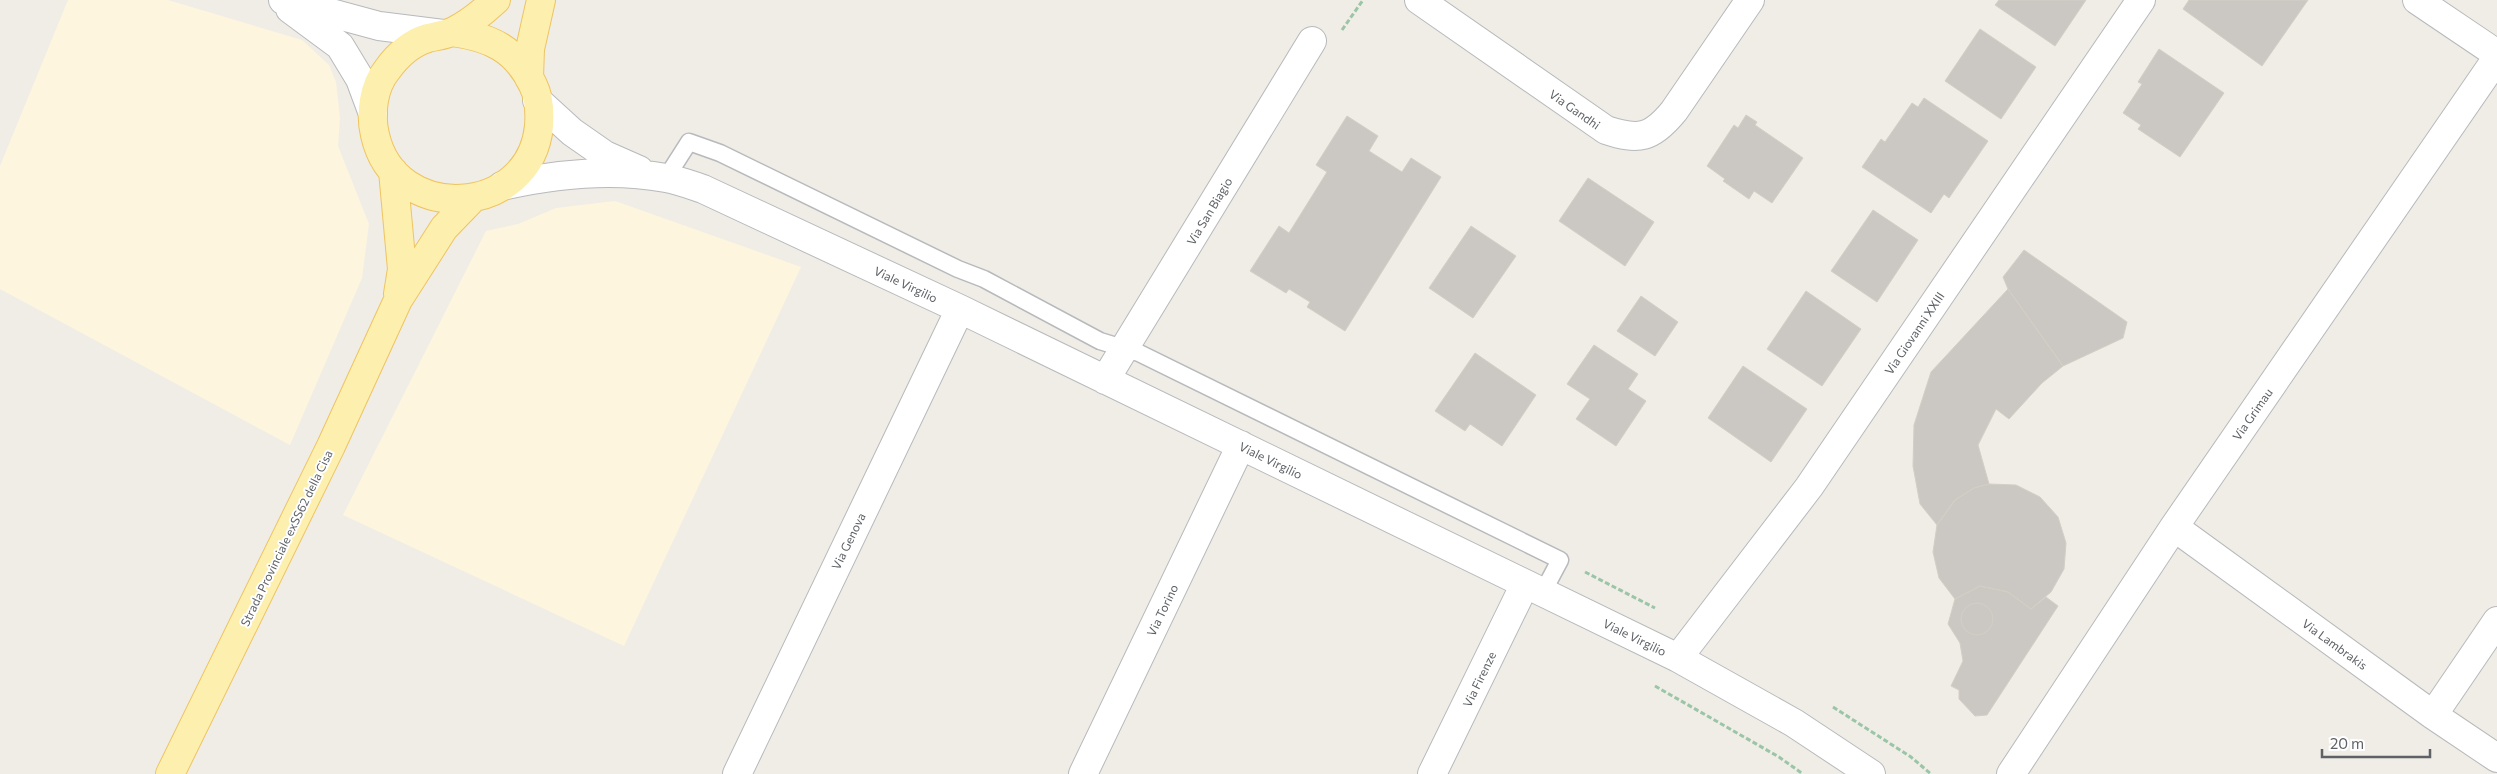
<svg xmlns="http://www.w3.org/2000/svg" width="2497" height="774" viewBox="0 0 2497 774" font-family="Commissioner,sans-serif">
<rect width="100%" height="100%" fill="#f0ede6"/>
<path fill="#fdf5de" d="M68,0H168L302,40L329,65L336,82L340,118L338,146L369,224L362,278L290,445L0,289V166Z
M615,201L801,267L624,646L343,515L486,231L518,224L556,208Z"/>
<path fill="#cbc8c4" stroke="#d4cfc5" d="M1999,0H2086L2055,46L1995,5Z
M2189,0H2308L2262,66L2183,9Z
M1980,29L2036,67L2001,119L1945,81Z
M2159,49L2224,93L2180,157L2138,129L2141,125L2123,113L2142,84L2138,82Z
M1924,98L1988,141L1949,198L1944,194L1931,213L1862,167L1881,139L1885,142L1912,103L1918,107Z
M1746,115L1757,122L1755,125L1803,158L1772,203L1754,191L1749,199L1723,181L1725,179L1707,166L1734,125L1738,128Z
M1347,116L1378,136L1369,151L1402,172L1411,158L1441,177L1345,331L1307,307L1310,302L1289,289L1286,293L1250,271L1279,226L1289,233L1327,172L1316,165Z
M1588,178L1654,222L1625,266L1559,221Z
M1873,210L1918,240L1877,302L1831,271Z
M1471,226L1516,256L1473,318L1429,288Z
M2024,250L2127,322L2123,338L2063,366L2008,289L2003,277Z
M2008,289L2063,366L2042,383L2009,419L1996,409L1978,445L1989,484L1974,488L1955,500L1937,525L1920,504L1913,466L1914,425L1931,372Z
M1806,291L1861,329L1822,386L1767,349Z
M1641,296L1678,322L1655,356L1617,331Z
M1594,345L1638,374L1628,389L1646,401L1616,446L1576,419L1590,399L1567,384Z
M1475,353L1536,395L1502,446L1470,424L1465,431L1435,411Z
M1743,366L1807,409L1771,462L1708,418Z
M1989,484L2016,485L2040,497L2058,517L2066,543L2064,569L2051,592L2031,609L2008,592L1980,586L1955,599L1939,578L1933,552L1937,525L1955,500L1974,488Z
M1980,586L2008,592L2031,609L2046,597L2058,606L1987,715L1975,716L1959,699V690L1951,686L1963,661L1960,643L1948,624L1955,599Z
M1961 619a16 16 0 1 1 32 0a16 16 0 1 1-32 0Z"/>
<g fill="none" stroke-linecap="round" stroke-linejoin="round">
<defs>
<path id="service" d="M666,178L689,142L720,153L958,269L984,279L1100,341L1139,353L1560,560L1543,592"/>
<path id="minor" d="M283,0L379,26L443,34
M1419,0L1606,130C1639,141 1652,138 1674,111L1750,0
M2417,0L2497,54
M290,9L340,46L360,79L373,114
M537,100L572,132L605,155L639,170
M502,186C555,174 612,168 666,178C678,180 691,185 703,189L960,309L1678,658L1794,723L1871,774
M1105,380L1312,41
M2174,527L2433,715L2497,758
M1678,658L1809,487L2141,0
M2433,715L2497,621
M737,774L960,309
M1083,774L1241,445
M1432,774L1525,584
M2011,774L2174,527L2497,58"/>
<path id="primary" d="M452,32C490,37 516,49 533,85C539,97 540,113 539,126C530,218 395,225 375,135C370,114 373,87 387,70C397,56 411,43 428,38C436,36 446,35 454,31C470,23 483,12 496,0
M529,78L530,49L541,0
M393,171L402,269L398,294
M170,774L331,446L398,300L444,228L473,198"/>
</defs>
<use href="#service" stroke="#b7b9bc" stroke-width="19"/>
<use href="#minor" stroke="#b7b9bc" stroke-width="30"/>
<use href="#primary" stroke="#eec461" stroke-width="30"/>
<path stroke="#9bc5a7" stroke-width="3" stroke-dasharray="5 2.5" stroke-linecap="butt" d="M1342,30L1363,0
M1585,572L1655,608
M1655,686L1779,757L1803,774
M1833,707L1911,757L1931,774"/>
<use href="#service" stroke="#fff" stroke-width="16"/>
<use href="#minor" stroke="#fff" stroke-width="28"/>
<use href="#primary" stroke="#fdefae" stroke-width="28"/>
</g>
<g text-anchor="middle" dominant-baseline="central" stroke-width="4" stroke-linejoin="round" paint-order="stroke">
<g font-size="12" fill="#5e6266" stroke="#fff">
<text transform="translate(1575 109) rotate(35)">Via Gandhi</text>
<text transform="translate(1209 211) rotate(-59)">Via San Biagio</text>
<text transform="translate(906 284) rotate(25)">Viale Virgilio</text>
<text transform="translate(1914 333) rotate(-56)">Via Giovanni XXIII</text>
<text transform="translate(2252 414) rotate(-55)">Via Grimau</text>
<text transform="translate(1271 460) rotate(26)">Viale Virgilio</text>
<text transform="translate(286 538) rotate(-64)">Strada Provinciale exSS62 della Cisa</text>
<text transform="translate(848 541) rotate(-64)">Via Genova</text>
<text transform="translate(1162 610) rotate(-64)">Via Torino</text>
<text transform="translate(1635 637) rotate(26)">Viale Virgilio</text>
<text transform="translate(2335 644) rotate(36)">Via Lambrakis</text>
<text transform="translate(1479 679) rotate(-64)">Via Firenze</text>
</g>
</g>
<path d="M2322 749v8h108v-8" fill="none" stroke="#5e6266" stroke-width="2.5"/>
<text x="2330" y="749" font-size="15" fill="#5e6266" stroke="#ffffff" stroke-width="4" paint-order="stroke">20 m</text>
</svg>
